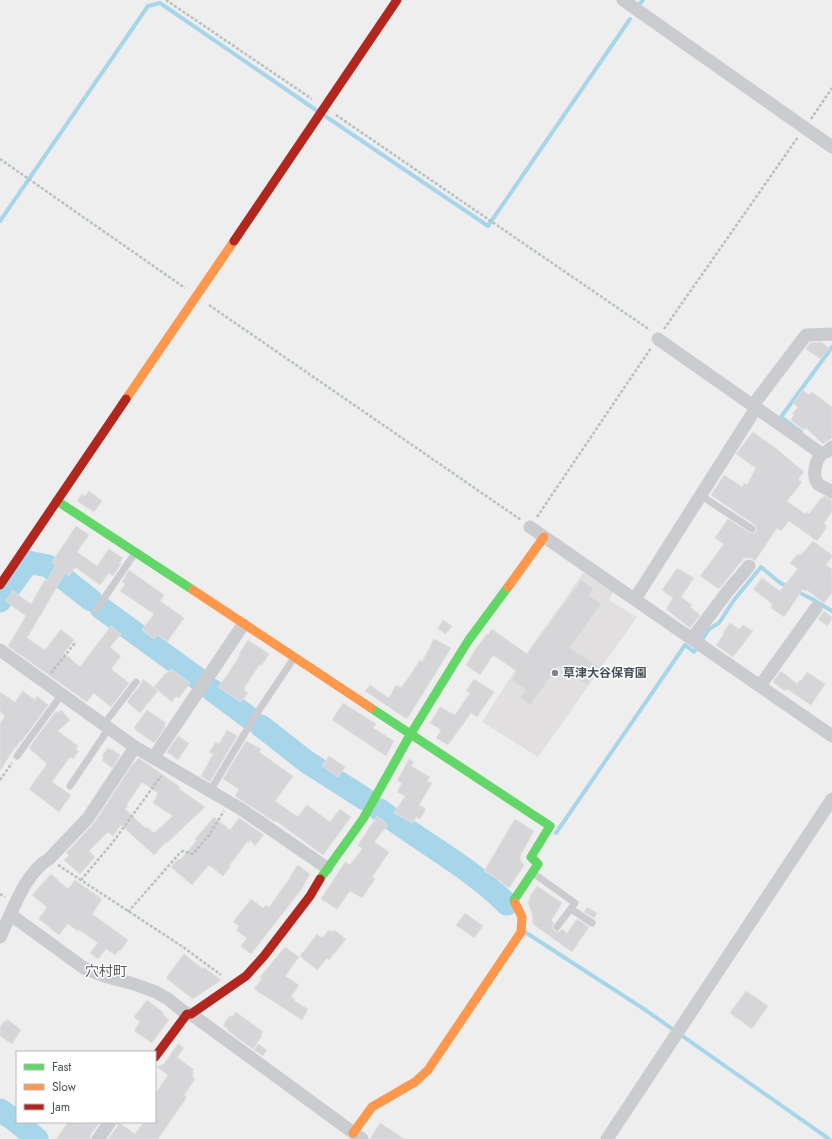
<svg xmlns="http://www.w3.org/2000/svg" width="832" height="1139" viewBox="0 0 832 1139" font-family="Jost,'Noto Sans JP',sans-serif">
<rect width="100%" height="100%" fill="#efeeee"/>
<path fill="#e1dfe0" d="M584,572L613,592L609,600L637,617L538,757L482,722L519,664Z"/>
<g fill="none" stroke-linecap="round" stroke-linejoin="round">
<path stroke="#a7d6eb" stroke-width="4" d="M639,5L643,0
M325,116L488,226L630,19
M0,221L148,6L160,3L316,110
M801,432L781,417L832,347
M796,591L812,599L832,611
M556,833L685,645L694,652L709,629L719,623L734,600L761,567L779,582L788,587
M525,932L644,1009L829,1139"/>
<path stroke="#a7d6eb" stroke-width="23" d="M0,601L28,562L48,566L91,600
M101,608L197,678
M212,690L251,719
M261,726L307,762L365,799
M380,810C422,843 469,866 507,904
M0,1110L17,1122
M17,1122L37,1139"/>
</g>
<path fill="#d6d6d9" stroke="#e0e0e1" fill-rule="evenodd" d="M821,342L829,348L821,359L806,349L810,343Z
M803,390L809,395L812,392L832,407V438L823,444L806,428L804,430L791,420L794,415L792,414L798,407L793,403Z
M753,432L778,450L804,472L798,479L802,482L787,501L805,514L807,512L809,514L821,498L822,499L824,496L832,500V512L824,523L827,527L817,541L789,521L781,531L777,528L755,561L751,558H744L719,589L700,576L724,544L715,538L728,519L750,533H755L757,529L755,525L711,495L724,475L742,487L744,483L747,485L756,468L736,454Z
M89,491L102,501L94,512L77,501L82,494L85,496Z
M76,526L89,535L77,552L97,566L109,549L123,558L119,563L121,564L113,576L109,573L100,585L75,567L69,576L65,573L27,638L45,650L61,629L74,640L64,653L80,667L111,626L121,634L110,647L121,656L111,669L129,683L111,707L94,693L87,702L8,646L26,616L6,601L13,591L31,604L45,580L47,581L56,565L52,562Z
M813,541L832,555V557L826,565L832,569V593L824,603L807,590L805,591L803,589L784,617L771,608L772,604L753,589L762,578L780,591L798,569L790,563L798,554L801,555Z
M677,568L694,578L681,597L692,605L690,607L700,615L690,628L666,609L673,598L662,590Z
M129,570L164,595L160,601L184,618L167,642L157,635L154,639L142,630L154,614L120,591L125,584L122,582Z
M581,580L594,589L589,595L601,604L570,648L599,667L587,685L559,666L530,705L520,697L526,690L511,680L517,671L493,655L480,675L466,665L477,647L487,634L488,635L492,629L527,654Z
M824,611L832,617V619L827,626L818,619Z
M443,620L452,626L446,634L438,629Z
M730,623L739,629L743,625L753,631L733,657L716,645L724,634L723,633Z
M434,639L451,648L407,719L365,691L370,685L389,698L396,685L401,688L404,683H405L420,660L422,662Z
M248,640L269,654L262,665L260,664L244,688L245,689L244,691L248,693L241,702L218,687L226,677L240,655L239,654Z
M171,669L190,683L179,698L176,696L172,702L154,687L167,672L168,673Z
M781,671L797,684L800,680L801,681L807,672L825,684L811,705L787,689L785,691L773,682Z
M143,679L158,691L140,713L127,702L140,685Z
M474,679L494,692L477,717L471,713L448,745L436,738L441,730L430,723L440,707L455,715L470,693L466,691Z
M23,691L35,700L37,696L48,705L21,742L20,741L16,748L15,747L0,771V724L5,716L0,712V692L15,702Z
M343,703L376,724L373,728L394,741L386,756L332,720Z
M61,710L70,720L58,731L78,746L76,749L79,751L73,759L70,757L52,782L71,795L59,812L29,789L47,764L29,748L56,711L58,713Z
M147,710L166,723L164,726L165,727L154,743L135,730L136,729L134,728Z
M227,730L237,736L210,782L201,776L213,754L209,752L216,742L219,744Z
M178,736L189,743L178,760L167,752Z
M246,741L261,749L259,752L293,776L275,801L298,817L307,805L330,822L340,809L351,817L323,855L276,821L275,822L235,796L239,789L223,779Z
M108,748L111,750L112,749L120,755L112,768L102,760L104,757L102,756Z
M329,756L345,767L338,777L322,766Z
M139,758L180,787L179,789L205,807L167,843L166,842L154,855L121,825L113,836L108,832L89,851L95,857L80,874L64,860L69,855L66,853L95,822L132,765ZM142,782L158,793L153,803L173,816L154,833L147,827L145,828L125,809L128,805L127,804Z
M409,759L414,762L411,766L430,777L427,781L432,783L419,805L426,809L420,819L416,817L413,823L394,813L405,796L397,792L402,783L397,781Z
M377,816L388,825L374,842L389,852L372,877L375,879L362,898L350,891L337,909L321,899L345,862L350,865L362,849L358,845Z
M214,817L230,830L239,818L264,835L255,846L250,840L248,843L247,842L229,866L230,867L223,876L209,865L192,885L171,867L178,859L180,860L197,840L195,839Z
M515,819L534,831L520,856L521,861L524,865L509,888L501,883L502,882L484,871Z
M298,865L310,874L301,890L251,954L241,946L247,938L236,930L239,926L233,922L251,899L263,908L266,905L269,907L290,878H289Z
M51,874L68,889L75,880L102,899L92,914L128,940L120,951L119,950L115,955L106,949L98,959L90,953L98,943L79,930L78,931L68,924L59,935L39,919L47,907L32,895Z
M537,886L562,903L551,921L554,923L552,927L554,931L559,932L562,929L567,933L577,919L589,927L572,952L533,924L532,913L528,903L531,896H530Z
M587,907L597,913L594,918L584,912Z
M465,913L483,926L474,938L456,925Z
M329,930L332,932L334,930L346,939L329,960L327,958L317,970L300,956L317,934L322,938Z
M285,947L299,957L285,976L299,985L291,997L295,999L294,1001L308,1009L302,1020L254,989L262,978L260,977Z
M184,954L203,969L204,967L221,980L193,999L166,978Z
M746,991L768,1006L752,1029L730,1013Z
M147,1000L164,1013L163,1015L169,1020L152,1043L134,1031L140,1022L134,1017Z
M236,1012L263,1032L261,1035L262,1036L253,1049L227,1030L228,1029L223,1025L230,1015L232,1017Z
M7,1019L21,1030L12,1044L0,1036V1027L4,1021L6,1022Z
M178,1044L184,1048L177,1057L194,1070L192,1072L194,1073L192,1076L195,1079L184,1095L187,1097L158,1139H108L117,1127L118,1122L135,1134L144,1122H155V1094L168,1075L157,1067L164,1064Z
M258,1044L267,1050L263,1056L254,1050Z
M68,1122H100L91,1134L90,1139H56Z
M380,1123L404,1139H370Z"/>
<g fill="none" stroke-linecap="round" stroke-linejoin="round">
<path stroke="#b6c2c0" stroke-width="2.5" stroke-dasharray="3 2" stroke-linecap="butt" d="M166,0L312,99
M336,115L650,330
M811,119L832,88
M0,159L185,288
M209,305L521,520
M664,329L798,137
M537,517L651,348
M51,673L75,643
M0,780L12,763
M58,865L183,947L221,975
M81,880L113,842L161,776
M0,894L5,897
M128,912L179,854L183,851L193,854L209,835L224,811"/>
<path stroke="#cacccf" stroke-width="7" d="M700,495L752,529
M96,610L135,553
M104,724L136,682
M17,756L62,694
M70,786L109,728
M210,791L255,716L294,658
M533,873L575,903L557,927
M571,909L592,923"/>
<path stroke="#cacccf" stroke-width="13" d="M623,0L832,147
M658,339L822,454
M753,405L806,335L832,334
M832,447C827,453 826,451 822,454C815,460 812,477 818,484C822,487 828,489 832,492
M530,527L832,736
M635,599L756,408
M692,639L727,592L749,566
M0,650L135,747L241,809L327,868
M760,686L816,608
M154,757L243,625
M11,915L84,968L104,976L134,984L156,992L168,999L187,1014
M0,937C12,913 25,872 49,859L88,818L135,747
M191,1014L362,1139
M98,1139L110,1122
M607,1139L832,799"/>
<path stroke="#63d668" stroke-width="9" d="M57,501L193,590
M371,708L550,826L531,857L538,864L514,900L515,903
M320,879L363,819L410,735L468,641L508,587"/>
<path stroke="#ff974d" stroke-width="9" d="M126,399L234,241
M508,587L544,537
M193,590L371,708
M353,1133L372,1107L415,1082L428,1070L521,932L522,917L515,903"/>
<path stroke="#b3261e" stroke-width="9" d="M234,241L397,0
M0,585L126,399
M155,1057L187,1014H191L246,976L264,956L310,896L320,879"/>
</g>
<circle fill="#80868e" stroke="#fff" stroke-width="1.5" cx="555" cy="673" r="4"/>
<g text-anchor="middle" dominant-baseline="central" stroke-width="3" stroke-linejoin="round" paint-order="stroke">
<g font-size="12" font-weight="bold" fill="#454e5a" stroke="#fff" text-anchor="start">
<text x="563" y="673">草津大谷保育園</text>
</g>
<g font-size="14" fill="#5a5c62" stroke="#fff">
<text x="106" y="971">穴村町</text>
</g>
</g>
<rect x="16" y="1051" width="140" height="72" fill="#ffffff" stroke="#b5b8bd"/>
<rect x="24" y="1064" width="20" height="6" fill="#63d668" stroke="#b5b8bd"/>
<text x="52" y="1071" font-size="12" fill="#454e5a">Fast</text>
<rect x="24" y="1084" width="20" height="6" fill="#ff974d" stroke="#b5b8bd"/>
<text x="52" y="1091" font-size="12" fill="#454e5a">Slow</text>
<rect x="24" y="1104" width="20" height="6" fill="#b3261e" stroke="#b5b8bd"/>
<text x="52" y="1111" font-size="12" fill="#454e5a">Jam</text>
</svg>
